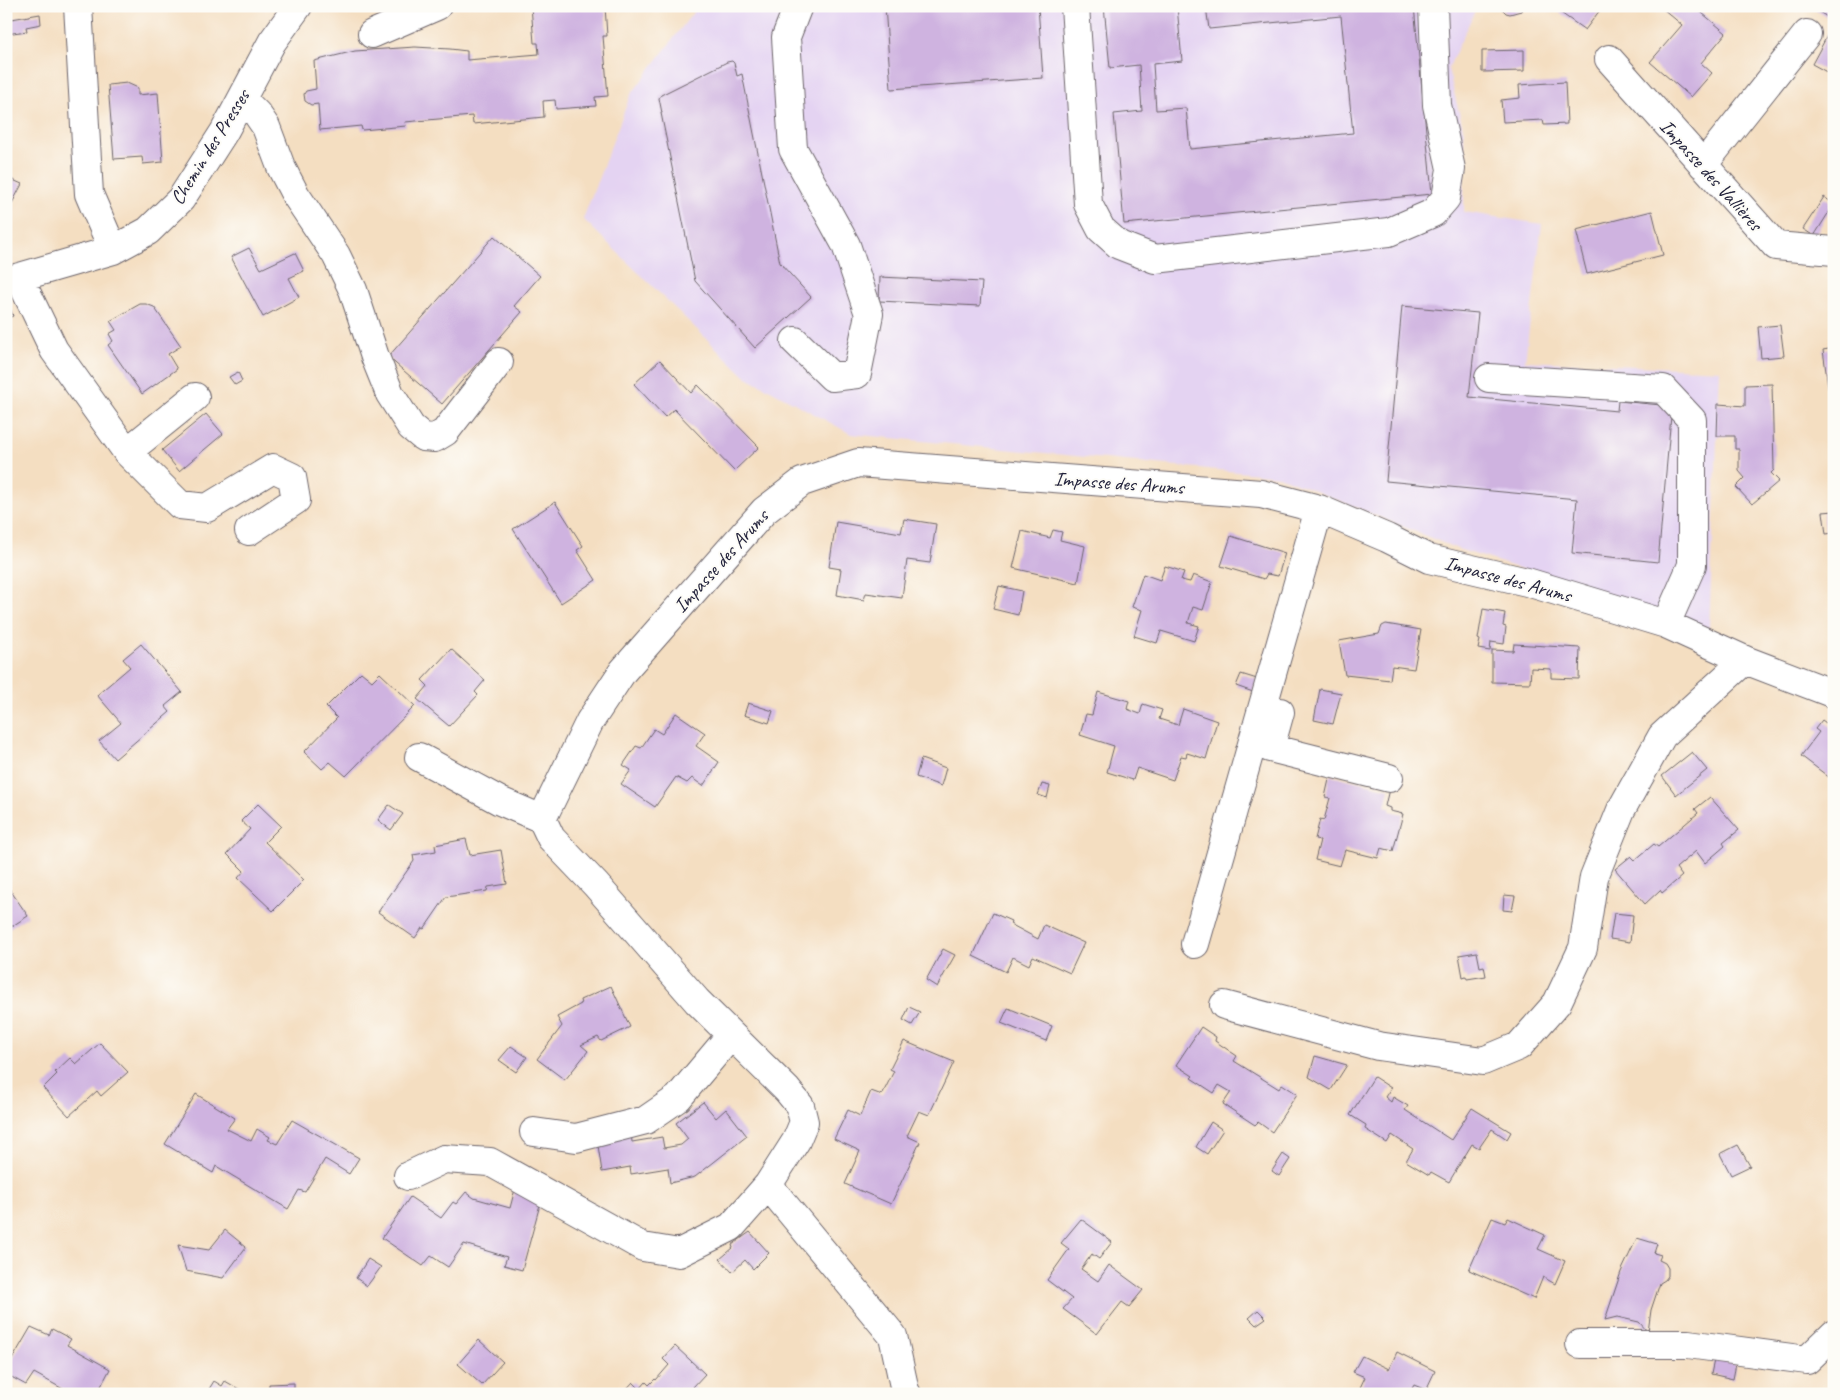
<svg xmlns="http://www.w3.org/2000/svg" width="1840" height="1400" viewBox="0 0 1840 1400" font-family="Caveat,sans-serif">
<rect width="100%" height="100%" fill="#fdfcf7"/>
<filter id="ink" filterUnits="userSpaceOnUse"><feTurbulence type="fractalNoise" baseFrequency=".02" numOctaves="2"/><feDisplacementMap in="SourceGraphic" scale="10" xChannelSelector="R" yChannelSelector="G"/><feConvolveMatrix kernelMatrix="1 2 1 2 8 2 1 2 1" color-interpolation-filters="sRGB"/></filter>
<filter id="wash" filterUnits="userSpaceOnUse"><feTurbulence type="fractalNoise" baseFrequency=".0096" numOctaves="4" result="noise"/><feDisplacementMap in="SourceGraphic" scale="20" xChannelSelector="R" yChannelSelector="G"/><feGaussianBlur stdDeviation="1.12" result="paint"/><feColorMatrix in="noise" values="0 0 0 0 0 0 0 0 0 0 0 0 0 0 0 0 0 1.4 0 .05"/><feComposite in="paint" operator="in"/></filter>
<g filter="url(#wash)">
<rect width="100%" height="100%" fill="#f4dec1"/>
<path fill="#e4d3f2" d="M698,6H1477L1448,69L1464,132V212L1542,224L1525,361L1720,370L1709,628L1458,549L1279,476L851,434L745,376L583,219L630,96Z"/>
<g id="blocks">
<path fill="#cfb3e0" d="M531,6H605L607,36H603L608,96L595,97L596,106L556,109L555,100L543,101L544,117L473,124L472,116L405,122L406,126L362,130L361,126L320,130L318,104L311,105L305,101L304,94L306,91L316,89L314,61L355,51L415,47L450,49L467,51V60L539,54L538,43H534Z
M885,6H1038L1043,78L891,89Z
M1104,6H1177L1182,61L1153,64L1156,110L1186,108L1190,149L1353,133L1341,16L1209,29L1206,6H1414L1432,194L1124,224L1114,114L1142,111L1139,65L1110,68Z
M1499,6H1524L1521,11L1510,14L1506,13Z
M1551,6H1603L1585,30Z
M1663,6H1697L1696,8L1726,33L1701,63L1712,73L1691,97L1650,62L1682,25L1662,8Z
M1809,6H1834V21Z
M40,14L41,24L26,27L27,31L6,34V20Z
M1834,23V76L1812,64Z
M1524,50V71L1482,72V51Z
M732,61L734,63L737,76L742,74L780,263L811,297L755,348L695,281L661,113H662L659,98L661,95L727,62Z
M1565,82L1567,124L1544,125L1543,120L1503,122L1501,100L1520,98L1519,85Z
M127,83L138,88V95L158,93L163,162L143,164L142,157L114,159L108,85Z
M6,177L22,184L6,215Z
M1824,197L1834,204L1814,236L1803,229Z
M1652,211L1663,255L1587,274L1576,230Z
M494,236L540,276L514,306L522,312L442,404L388,357Z
M249,248L261,269L295,253L304,271L289,278L299,297L263,317L231,257Z
M880,277L982,282L980,306L879,301Z
M140,304H146L154,307L181,346L168,354L177,369L142,394L108,345L113,341L109,334L116,330L110,321Z
M1402,306L1478,313L1469,397L1617,411L1618,401L1661,405L1671,416L1658,562L1572,553L1577,499L1386,481Z
M10,308L13,316L6,319V309Z
M1780,325L1784,356L1761,358L1758,327Z
M1834,348V400L1830,401L1823,350Z
M660,360L691,393L698,385L759,447L734,471L674,409L665,417L634,384Z
M238,372L242,381L235,385L229,377Z
M1772,384L1774,470L1771,473L1779,481L1752,504L1736,487L1745,478L1739,471V449H1735V436H1717L1718,404L1745,406V385Z
M206,414L223,434L179,471L162,450Z
M555,502L583,546L577,550L596,580L561,603L513,529Z
M1834,511V533L1826,534L1823,512Z
M904,519L936,524L930,563L907,560L902,598L866,593L864,600L837,595L841,569L829,567L836,522L901,533Z
M1053,530L1062,532L1060,540L1085,546L1078,583L1013,568L1022,531L1050,538Z
M1231,536L1285,553L1278,576L1267,574L1264,579L1221,566Z
M1165,566L1184,572L1181,580L1190,582L1193,575L1212,582L1203,610L1193,607L1188,623L1199,626L1194,641L1161,631L1157,643L1134,636L1142,610L1132,607L1143,574L1160,580Z
M999,586L1022,591L1018,615L993,609Z
M1483,609L1505,613L1503,626L1506,627L1504,644L1491,642L1490,651L1478,649L1480,640L1478,639Z
M1386,624L1421,630L1414,669L1392,666L1390,680L1345,675L1339,641L1379,634L1382,626Z
M141,644L182,692L165,706L170,712L115,759L99,741L121,723L97,695L130,667L123,659Z
M1514,644L1580,648L1579,679L1551,678V669L1531,668L1530,683L1492,682V650L1513,651Z
M451,649L485,680L475,692L478,695L449,726L417,699L428,686L422,680Z
M361,672L372,681L380,673L415,706L346,776L330,762L322,769L304,752L337,718L326,707Z
M1241,674L1257,679L1253,692L1236,686Z
M1320,689L1341,693L1333,724L1314,720Z
M1098,692L1129,701L1127,709L1140,714L1143,704L1162,710L1159,719L1178,725L1183,709L1217,721L1206,759L1187,753L1186,757L1181,756L1173,780L1137,768L1133,780L1107,772L1114,746L1080,735L1086,714L1092,715Z
M748,703L773,711L769,723L744,715Z
M676,713L705,733L696,746L719,762L703,786L692,778L687,783L676,777L655,807L621,784L631,770L623,765L636,746L641,748L654,729L662,734Z
M1822,720L1834,729V781L1801,756L1819,732L1815,729Z
M1692,752L1707,770L1676,795L1662,776Z
M921,759L946,768L941,786L916,777Z
M1330,775L1389,789L1385,806L1390,808V811L1403,814L1393,851L1381,848L1378,858L1345,850L1340,866L1315,860L1320,840L1315,839L1320,819L1324,820L1330,798L1325,797Z
M1042,784L1050,786L1047,798L1038,795Z
M1710,797L1739,830L1723,843L1725,846L1705,863L1696,851L1676,868L1682,876L1662,893L1660,890L1645,904L1615,869L1631,856L1635,860L1654,844L1658,847L1698,813L1695,809Z
M258,804L281,826L265,842L304,880L273,911L238,878L244,871L227,854L250,829L241,821Z
M389,805L403,814L391,830L378,820Z
M466,839L470,855L501,850L507,884L488,887L487,891L446,897L424,929L422,928L415,938L378,912L414,861L413,855L436,851L435,845Z
M6,884L28,916L6,930Z
M1504,895L1515,896L1512,911L1503,910Z
M993,913L1011,921L1010,924L1038,939L1044,925L1084,943L1070,973L1033,956L1029,965L1013,957L1006,972L973,956Z
M1614,913L1633,915L1630,942L1610,939Z
M943,949L955,955L937,987L926,980Z
M1477,952L1480,967L1484,966L1486,976L1467,979L1466,976L1463,977L1459,955Z
M611,986L630,1027L601,1041L598,1037L581,1045L588,1051L565,1080L537,1059L562,1026L557,1017L581,1004L580,1000Z
M909,1007L920,1012L912,1025L903,1020Z
M1008,1008L1052,1026L1046,1041L1001,1023Z
M1201,1027L1216,1037L1215,1041L1237,1056L1234,1061L1279,1089L1282,1084L1297,1094L1272,1132L1258,1122L1255,1125L1223,1104L1231,1092L1219,1085L1214,1093L1191,1078L1193,1076L1176,1065Z
M904,1041L954,1062L929,1115L919,1111L907,1136L920,1142L891,1204L845,1184L860,1151L834,1139L848,1110L860,1116L871,1091L882,1095L894,1071L890,1069Z
M100,1043L128,1072L101,1096L97,1091L69,1116L43,1088L57,1074L55,1072L70,1058L76,1064Z
M511,1046L527,1057L516,1072L499,1060Z
M1315,1056L1347,1065L1331,1090L1309,1077Z
M1374,1077L1391,1088L1385,1097L1391,1102L1393,1097L1408,1106L1405,1110L1451,1140L1472,1108L1511,1132L1507,1139L1492,1129L1479,1148L1472,1144L1449,1182L1431,1172L1429,1175L1406,1161L1413,1149L1392,1135L1387,1143L1365,1129L1366,1125L1350,1115Z
M196,1094L235,1118L227,1129L251,1141L257,1129L270,1137L268,1140L277,1144L292,1120L359,1158L349,1174L325,1159L305,1192L299,1190L288,1209L216,1166L213,1173L165,1144Z
M703,1102L716,1118L726,1109L747,1136L695,1177L670,1183L668,1168L631,1174L630,1167L602,1172L597,1139L631,1133L632,1142L662,1137L664,1148L681,1145L688,1139L676,1123Z
M1211,1122L1223,1130L1207,1154L1196,1147Z
M1738,1145L1750,1166L1731,1175L1720,1154Z
M1283,1154L1290,1159L1279,1176L1272,1171Z
M515,1189L541,1201L522,1270L504,1265L507,1257L464,1244L448,1267L431,1256L423,1266L382,1238L410,1197L441,1218L453,1202L456,1204L466,1192L474,1198L510,1208Z
M1492,1218L1505,1223L1508,1218L1545,1235L1538,1249L1565,1261L1555,1284L1543,1277L1534,1299L1469,1270Z
M1081,1219L1112,1242L1099,1259L1092,1254L1081,1269L1098,1281L1109,1265L1143,1290L1129,1307L1122,1302L1097,1334L1063,1309L1072,1299L1047,1280L1069,1249L1061,1243Z
M225,1230L246,1247L223,1278L186,1271L178,1245L209,1250Z
M750,1232L769,1253L753,1269L745,1260L732,1272L720,1259L733,1248L732,1245Z
M1637,1238L1657,1244L1654,1253L1661,1255L1659,1260L1665,1263L1668,1268V1276L1665,1280L1660,1283L1651,1310L1648,1332L1639,1322L1617,1317L1605,1320L1621,1272Z
M368,1259L381,1267L367,1286L356,1278Z
M1258,1310L1266,1318L1256,1325L1249,1318Z
M31,1327L49,1335L52,1329L71,1339L67,1345L110,1369L97,1394H72L34,1373L26,1385L6,1374V1370Z
M479,1340L503,1362L482,1385L458,1364Z
M675,1346L705,1374L693,1387L702,1394H622L633,1382L640,1389L646,1382L649,1385L655,1379L656,1380L669,1365L663,1359Z
M1397,1352L1435,1371L1426,1390L1414,1385L1409,1394H1361L1358,1392L1365,1377L1353,1372L1362,1356L1389,1369Z
M1714,1360L1736,1364L1733,1379L1711,1374Z
M214,1381L222,1386L225,1381L244,1392L269,1391V1384L294,1383V1394H206Z"/>
</g>
</g>
<g filter="url(#ink)">
<use href="#blocks" fill-opacity="0" stroke="#6c646a" stroke-width="1"/>
<g fill="none" stroke-linecap="round" stroke-linejoin="round">
<defs>
<path id="minor" d="M78,6L89,194L113,250
M1075,6L1088,204L1101,229L1119,245L1155,259L1389,232L1433,213L1446,198L1451,169L1437,105L1433,6
M372,34L437,6
M1609,59L1776,246L1834,251
M242,99L257,114L266,127L281,167L295,194L336,255L353,290L375,357L390,394L411,427L423,437L435,438L445,432L499,362
M1703,165L1807,34
M19,277L54,350L127,452L180,505L207,508L273,468L292,477L296,500L249,531
M6,281L113,250L148,231L181,199L224,132L272,42L298,6
M795,341L832,377L857,374L869,314L846,245L793,149L786,37L798,6
M1489,378L1663,389L1692,420V565L1666,624
M127,452L195,397
M1280,712L1270,748L1389,778
M542,819L590,721L623,671L764,511L802,482L858,463L1261,494L1319,509L1387,538L1429,559L1527,582L1666,624L1745,660L1834,694
M1195,944L1319,509
M1224,1005L1378,1046L1483,1061L1519,1046L1557,1003L1583,948L1594,877L1621,810L1662,736L1745,660
M534,1132L576,1138L646,1120L678,1098L731,1035
M408,1176L444,1159L490,1162L643,1247L679,1253L731,1227L768,1185L796,1141L804,1122L800,1106L787,1090L697,1001L596,885L551,838L542,819L500,801L419,757
M768,1185L893,1336L905,1391L907,1394
M1580,1344H1688L1807,1360L1834,1334"/>
</defs>
<use href="#minor" stroke="#6c646a" stroke-width="30"/>
<use href="#minor" stroke="#fff" stroke-width="28"/>
</g>
</g>
<g text-anchor="middle" dominant-baseline="central" stroke-width="4" stroke-linejoin="round" paint-order="stroke">
<g font-size="20" fill="#22223b" stroke="#fdfcf7">
<text transform="translate(210 147) rotate(-58)">Chemin des Presses</text>
<text transform="translate(1711 175) rotate(48)">Impasse des Vallières</text>
<text transform="translate(1119 483) rotate(4)">Impasse des Arums</text>
<text transform="translate(721 561) rotate(-48)">Impasse des Arums</text>
<text transform="translate(1508 579) rotate(15)">Impasse des Arums</text>
</g>
</g>
<rect width="1840" height="1400" fill="none" stroke="#fdfcf7" stroke-width="25"/>
</svg>
